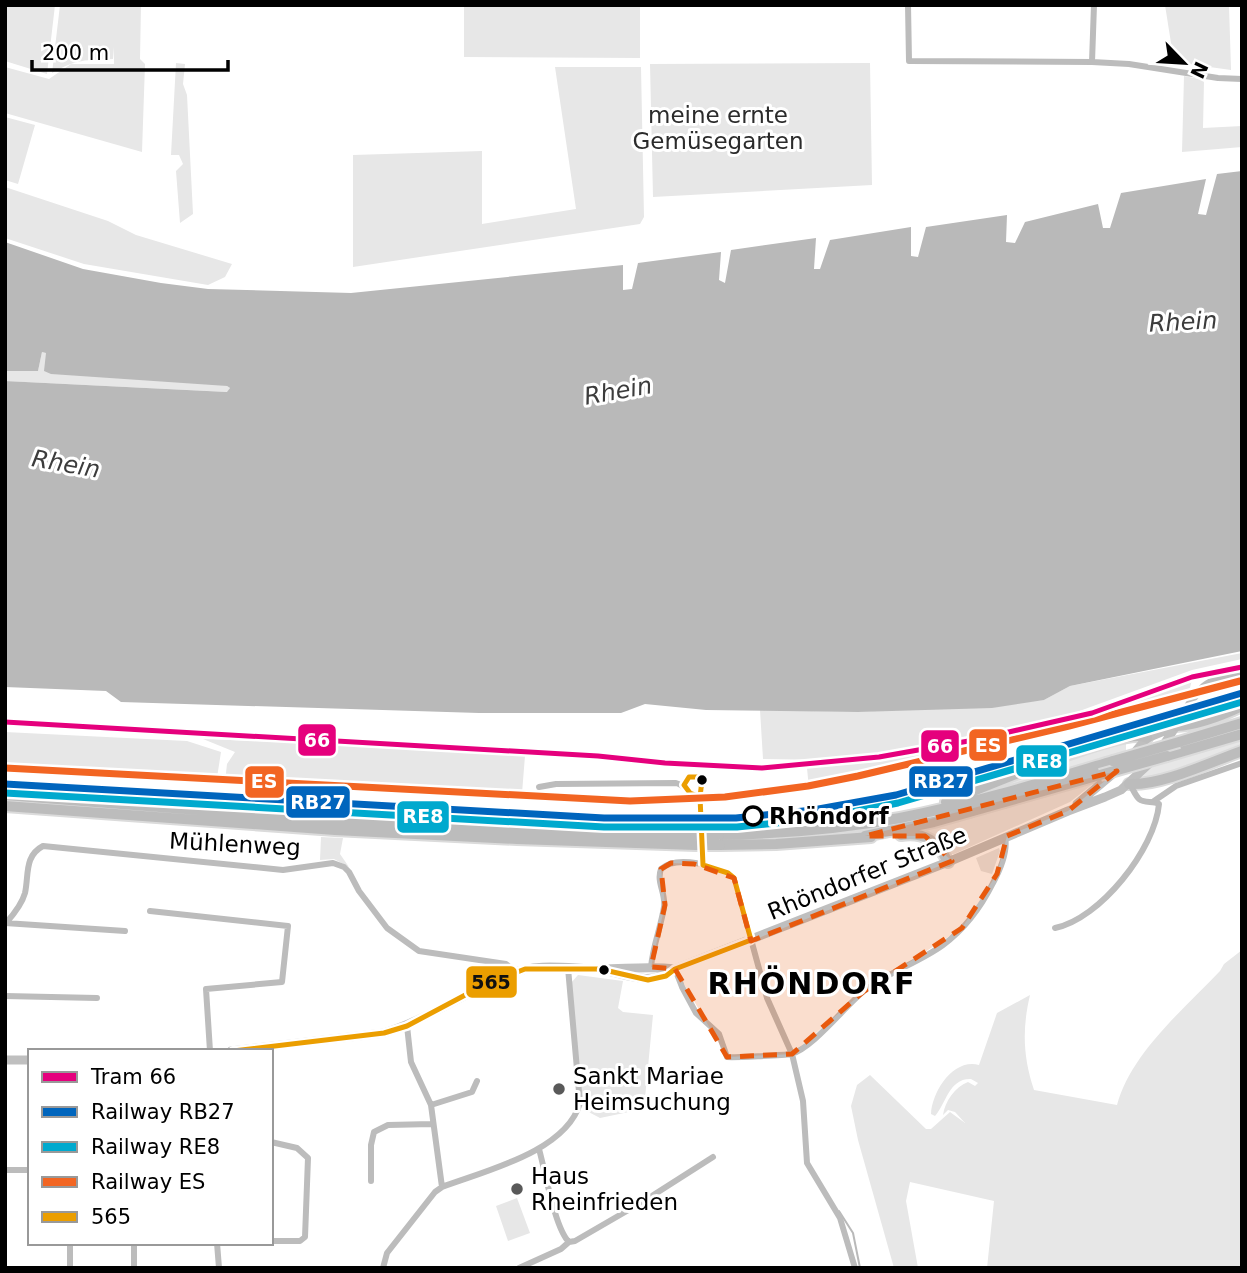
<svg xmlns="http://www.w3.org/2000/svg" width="1247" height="1273" viewBox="0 0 1247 1273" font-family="'DejaVu Sans',sans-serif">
<rect width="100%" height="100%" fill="#fff"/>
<path fill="#e7e7e7" d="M5,5H55L47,74L5,61Z
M60,5H141L140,59L145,64L142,152L5,113V67L49,79L71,64H114V47L113,59C85,60 77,59 52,73Z
M464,5H640V58L464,57Z
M1165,5H1229L1231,70L1174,62Z
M176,63L185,64L183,84L187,95L193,214L180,223L176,171L183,164L179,155H171Z
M870,63L872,185L653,197L650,64Z
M555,67H641L644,217L640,224L353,267V155L482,151V224L576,209Z
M1184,76L1204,80L1203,128L1242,126V147L1182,152Z
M5,117L35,125L18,184L5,180Z
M5,187L108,221L136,235L232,264L225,277L208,285L84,264L5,238Z
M42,352L227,386L230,388L228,392L5,381V371H38Z
M1242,653V659L1192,670L1074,713L893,753L832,760L763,759L760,710L858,712L1044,700L1070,686Z
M1192,680L1187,699L1177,703L939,762L809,789L807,768L915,755L1035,730L1092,716Z
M5,732L187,741L221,752L216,784L5,773Z
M203,739C310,743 418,748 525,756L522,793L304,782V788L225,782L227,764L235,752Z
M1242,739V747L1172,773L1139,780L1152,766Z
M1126,740V751L964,799L1075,757Z
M1093,784L1070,802L954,854H949L939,840L922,830Z
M321,837L343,838L340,854L349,867L334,859L320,860Z
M999,848L1000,851L992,874L981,871L976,858Z
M1242,950V1268H987L994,1201L910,1182L906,1201L918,1268H894L858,1140L851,1106L857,1085L870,1075L926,1129H931L950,1112L965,1123L955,1112L948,1110L943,1115C945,1101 955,1087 968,1082L975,1086L978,1083L971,1079C949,1078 946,1104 935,1116L931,1114C932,1092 953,1058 979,1065L997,1013L1030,995C1022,1029 1023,1057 1034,1090L1117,1105C1131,1053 1184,1009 1220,971L1224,964Z
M578,975L623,981L618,1008L623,1012L653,1015L645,1098L648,1108L600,1118L583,1109L571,983Z
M517,1198L530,1233L508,1241L496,1206Z"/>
<path fill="#b9b9b9" d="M1242,171V651L1070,686L1044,700L992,708L858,712L706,710L645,704L621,713H479L121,702L106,691L5,687V381L227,392L230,388L227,386L51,374L44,371L46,353L42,352L38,371H5V242L83,269L161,283L208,289L351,293L623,265V290L632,289L638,263L721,252L719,280L725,283L731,250L816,238L814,269H820L830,240L911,227V256L918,257L926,227L1007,215L1006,242L1015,243L1025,222L1098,204L1103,228H1110L1121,193L1206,179L1198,214L1206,215L1217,174Z"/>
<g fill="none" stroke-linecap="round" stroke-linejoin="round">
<path stroke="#b9b9b9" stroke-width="2" d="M839,1211L853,1233L860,1268"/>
<path stroke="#d9d9d9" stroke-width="6" stroke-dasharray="6 3" stroke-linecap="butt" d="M700,803L702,836"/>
<defs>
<path id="trunk" d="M1184,714L1195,723
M1176,726C1199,725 1221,716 1242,706
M1179,742L1242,723
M1167,756L1242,734
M1129,784C1161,786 1211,762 1242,751
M5,795L405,826L695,835
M946,802C978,790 1125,725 1147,738
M5,806L335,830L517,839L696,845
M719,835C780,834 840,829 900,818C972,804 1043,782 1113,761
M901,835C925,831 938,842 948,862
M865,836L934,822L1100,775
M720,845L776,844L871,837"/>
</defs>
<use href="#trunk" stroke="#dbdbdb" stroke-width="14"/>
<path stroke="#bcbcbc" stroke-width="6" d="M908,5L909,61L1092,62L1129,64L1218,78L1242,79
M1092,62L1094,5
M539,787L556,784L676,783C686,786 688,794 700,797V803
M1154,801L1176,786L1242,763
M702,852L703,865
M150,911L288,926L282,982L206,989L210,1051
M5,923L125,931
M6,923C14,914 22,904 25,893C29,875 24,856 43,846L283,870L333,863L344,867L349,872L359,891L387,928L419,951L506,964L511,968L512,973
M1055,928C1100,919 1155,849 1159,804C1153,800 1145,804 1139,799C1135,795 1133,789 1130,785
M651,967C653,945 661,927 664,907C666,893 656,882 661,869C677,854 717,866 734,877L767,998L792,1054L803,1101L807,1163L840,1218L855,1268
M675,969L682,987L696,1013L719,1034L727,1057C730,1058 785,1055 791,1054C812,1049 845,1006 864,991C888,972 918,963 943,945C965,929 981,907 993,883C1000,870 1008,851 1005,837
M5,996L97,998
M407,1026L411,1062L431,1105L442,1187
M431,1105L472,1092L477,1081
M271,1142L297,1148L308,1158L305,1237L300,1241H271
M539,1149C545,1170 555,1229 569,1242
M5,1170H30
M371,1181V1145L374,1132L388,1125L432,1124
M70,1243V1268
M134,1243V1268
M217,1243L219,1268
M383,1268L387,1253L435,1192L442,1187C484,1171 566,1152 580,1103L568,968
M519,1268L561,1249L569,1242L575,1241L644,1201L713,1157"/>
<path stroke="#bcbcbc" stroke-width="8" d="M1176,726C1198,691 1198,681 1242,673"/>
<path stroke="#bfbfbf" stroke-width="9" d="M1161,749L1176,726
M1130,758L1147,738L1176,726
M1077,804L1115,772
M600,969C627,975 651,987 675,969L948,862L1068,811L1105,797L1121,790L1153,760
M231,1051L384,1033C429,1019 467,991 510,974C539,962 570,969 601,969C626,969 650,966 675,969
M5,1060H30"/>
<use href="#trunk" stroke="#bcbcbc" stroke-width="10"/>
<defs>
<path id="trunk-bridge" d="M1113,761L1179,742
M1100,775L1167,756
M695,835H719
M696,845H720"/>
</defs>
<use href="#trunk-bridge" stroke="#dbdbdb" stroke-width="14" stroke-linecap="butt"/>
<use href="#trunk-bridge" stroke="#bcbcbc" stroke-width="10"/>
<defs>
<path id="bus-1" d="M689,777H697L702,780L700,797L690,793L684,785Z
M700,797L703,865
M703,865L728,873L734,878L751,940
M233,1051L384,1033L407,1026L484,985L525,969H600L648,980L666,976L675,969L751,940"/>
</defs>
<use href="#bus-1" stroke="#fff" stroke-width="10"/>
<use href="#bus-1" stroke="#eb9e00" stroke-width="5"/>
<defs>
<path id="rail-1" d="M5,784L604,818H736L813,810L896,795L1242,693"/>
<path id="rail-2" d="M5,793L604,827H737L815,819L898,803L1242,702"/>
<path id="rail-3" d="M5,768L630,801L725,797L808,786L858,776L1069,726L1240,681"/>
</defs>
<use href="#rail-1" stroke="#fff" stroke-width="12"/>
<use href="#rail-2" stroke="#fff" stroke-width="12"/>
<use href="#rail-3" stroke="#fff" stroke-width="12"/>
<use href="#rail-1" stroke="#0065bd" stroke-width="7"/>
<use href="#rail-2" stroke="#00a9ce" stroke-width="7"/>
<use href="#rail-3" stroke="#f26522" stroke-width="7"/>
<defs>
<path id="tram-1" d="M5,722L598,756L665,763L762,768L879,757L974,740L1092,713L1192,677L1242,667"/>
</defs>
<use href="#tram-1" stroke="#fff" stroke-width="10"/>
<use href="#tram-1" stroke="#e5007d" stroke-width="5"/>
</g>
<path fill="#e8590c" fill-opacity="0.2" stroke="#e8590c" stroke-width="5" stroke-dasharray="14 9" stroke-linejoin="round" d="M1117,771L1068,811L1007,836L997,874L962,928L863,992L792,1054L727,1057L675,969L651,967L665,905L661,869L671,863L694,864L734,878L751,941L952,861L925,836H865Z"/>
<g fill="#000" stroke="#fff" stroke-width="2.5">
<circle cx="702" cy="780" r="6"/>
<circle cx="604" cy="970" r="6"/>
</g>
<circle fill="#fff" stroke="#000" stroke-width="3.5" cx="753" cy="816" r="9"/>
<g fill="#595959" stroke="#fff" stroke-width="2.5">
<circle cx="559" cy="1089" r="7"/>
<circle cx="517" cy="1189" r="7"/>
</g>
<g text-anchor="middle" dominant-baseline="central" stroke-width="6" stroke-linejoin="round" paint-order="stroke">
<g font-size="23" fill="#2b2b2b" stroke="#fff">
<text x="718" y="115">meine ernte<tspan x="718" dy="26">Gemüsegarten</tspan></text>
</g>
<g font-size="23" font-weight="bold" fill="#000" stroke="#fff" text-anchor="start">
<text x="769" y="816">Rhöndorf</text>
</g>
<g font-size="23" fill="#000" stroke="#fff">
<text transform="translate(235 844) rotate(3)">Mühlenweg</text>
<text transform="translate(867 873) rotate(-22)">Rhöndorfer Straße</text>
</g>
<g font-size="23" fill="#000" stroke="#fff" text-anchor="start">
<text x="573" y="1076">Sankt Mariae<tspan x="573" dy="26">Heimsuchung</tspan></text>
<text x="531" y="1176">Haus<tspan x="531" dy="26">Rheinfrieden</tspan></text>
</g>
<g font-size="24" font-style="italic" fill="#3c3c3c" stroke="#fff">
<text transform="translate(1183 322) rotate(-3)">Rhein</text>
<text transform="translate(618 391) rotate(-10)">Rhein</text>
<text transform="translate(66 464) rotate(10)">Rhein</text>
</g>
<g font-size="30" font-weight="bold" letter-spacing="2" fill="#000" stroke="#fff">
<text x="812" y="983">RHÖNDORF</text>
</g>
</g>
<g stroke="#fff" stroke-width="2.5">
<rect x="297" y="723" width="40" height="34" rx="7" fill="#e5007d"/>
<rect x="968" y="728" width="40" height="34" rx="7" fill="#f26522"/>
<rect x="920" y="729" width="40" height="34" rx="7" fill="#e5007d"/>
<rect x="1015" y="744" width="53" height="34" rx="7" fill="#00a9ce"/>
<rect x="908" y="765" width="66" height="33" rx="7" fill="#0065bd"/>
<rect x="244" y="765" width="41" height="34" rx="7" fill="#f26522"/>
<rect x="285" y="785" width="66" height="34" rx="7" fill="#0065bd"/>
<rect x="396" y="800" width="54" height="34" rx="7" fill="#00a9ce"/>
<rect x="465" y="965" width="53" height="34" rx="7" fill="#eb9e00"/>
</g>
<g font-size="19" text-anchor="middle" font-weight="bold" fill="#fff">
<text x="317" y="747">66</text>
<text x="988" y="752">ES</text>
<text x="940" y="753">66</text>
<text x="1042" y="768">RE8</text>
<text x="941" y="788">RB27</text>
<text x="264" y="788">ES</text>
<text x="318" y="809">RB27</text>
<text x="423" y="823">RE8</text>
</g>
<g font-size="19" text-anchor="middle" font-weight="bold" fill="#111">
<text x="491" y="989">565</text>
</g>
<rect width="1247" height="1273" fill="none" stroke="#000000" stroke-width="14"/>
<rect x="28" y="1049" width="245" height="196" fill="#ffffff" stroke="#999999" stroke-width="2"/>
<rect x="42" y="1072" width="35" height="10" fill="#e5007d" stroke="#999999" stroke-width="2"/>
<text x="91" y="1084" font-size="21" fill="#000000">Tram 66</text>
<rect x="42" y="1107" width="35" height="10" fill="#0065bd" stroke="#999999" stroke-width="2"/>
<text x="91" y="1119" font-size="21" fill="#000000">Railway RB27</text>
<rect x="42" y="1142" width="35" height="10" fill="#00a9ce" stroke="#999999" stroke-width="2"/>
<text x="91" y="1154" font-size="21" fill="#000000">Railway RE8</text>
<rect x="42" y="1177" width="35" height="10" fill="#f26522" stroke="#999999" stroke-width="2"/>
<text x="91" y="1189" font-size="21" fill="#000000">Railway ES</text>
<rect x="42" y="1212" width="35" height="10" fill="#eb9e00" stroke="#999999" stroke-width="2"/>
<text x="91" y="1224" font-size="21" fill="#000000">565</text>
<g transform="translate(1184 63) rotate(115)" stroke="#ffffff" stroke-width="5" paint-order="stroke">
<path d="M0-5L12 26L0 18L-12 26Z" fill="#000000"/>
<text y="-10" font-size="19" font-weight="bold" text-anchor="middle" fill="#000000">N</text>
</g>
<path d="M32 60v10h196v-10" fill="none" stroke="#000000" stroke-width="3.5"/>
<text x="42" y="60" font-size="21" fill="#000000" stroke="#ffffff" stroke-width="5" paint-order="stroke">200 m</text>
</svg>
